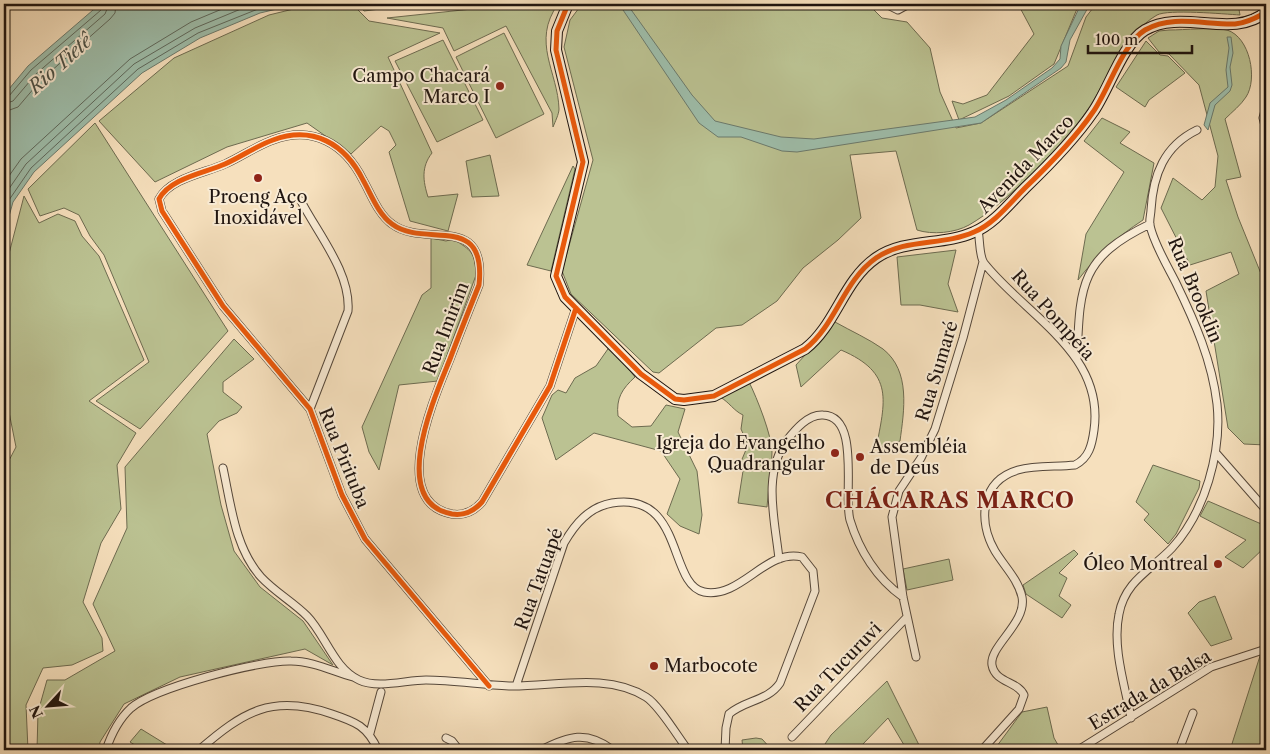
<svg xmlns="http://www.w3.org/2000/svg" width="1270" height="754" viewBox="0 0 1270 754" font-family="'Libre Caslon Text',serif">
<rect width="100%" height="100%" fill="#f6e0bd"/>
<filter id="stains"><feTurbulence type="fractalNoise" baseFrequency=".004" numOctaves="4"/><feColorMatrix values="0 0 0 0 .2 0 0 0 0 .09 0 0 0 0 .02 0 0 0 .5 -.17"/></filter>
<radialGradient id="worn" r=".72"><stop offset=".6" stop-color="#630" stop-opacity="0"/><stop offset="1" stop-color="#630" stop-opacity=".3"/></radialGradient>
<path fill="#bbc292" stroke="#6d6b50" d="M314,4H352L369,21L440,33L388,57L432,153C421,167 423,181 428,197L458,194L448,231L410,221L389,152L396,145L389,131L381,126L351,154L307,123L227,147L155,182L99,121L174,58L269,15Z
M358,4H420L364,11Z
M493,4H558C531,42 558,72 559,109C559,114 555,122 553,127L552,113L506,26L454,51L443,28L387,18L472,9Z
M582,4H868L882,18L907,22L930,48L940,92L956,128L981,123L1068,66L1086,17L1096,4H1238L1240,15C1224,14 1168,9 1157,15C1124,34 1107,82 1086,112C1061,147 1006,204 969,225C955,233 932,235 917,230L896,151L850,155L861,218L838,240L803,268L777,301L742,325L716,328L659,373L653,372L571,294L562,271L593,160L564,47L570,20Z
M1018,4H1079L1054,64L1009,96L959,120L952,101L963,104L987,95L1034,34Z
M1169,30C1184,30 1214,27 1227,30C1250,37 1258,79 1246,97C1241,105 1232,112 1225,119L1241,177L1226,180L1238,217L1266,286V445L1244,444L1228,428L1206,291L1239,274L1231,252L1190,265L1161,208L1173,178L1202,200L1215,187L1218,156L1199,85L1169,54L1159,52L1148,38L1159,31Z
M504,33L544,114L496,138L456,57Z
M443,40L483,120L437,142L395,61Z
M1146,41L1160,55L1168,56L1185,73L1149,100L1145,107L1116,87Z
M1102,118L1130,132L1120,143L1154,163L1143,220C1117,237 1097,255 1078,280L1086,234L1124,172L1084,141Z
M95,123L228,331L140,429L96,401L149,362L104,255L90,236L79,215L64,208L40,216L28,189Z
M490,155L499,196L472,197L466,161Z
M573,166L575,169L551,271L527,265Z
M24,196L39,223L58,214L75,221L82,236L99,256L144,360L89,401L136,433L117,465L121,509L101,543L83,602L102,638L103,651L72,665L43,668L26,705L28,750H4V470L16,447L9,412L4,404V273Z
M431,238L446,241L453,239C471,250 476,253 476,275L438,381L399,385L379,470L369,452L362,427L422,295L431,288Z
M956,250L948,284L958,312L920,305H901L897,257Z
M835,322C851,331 869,339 883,349C911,371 904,411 900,441L876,449C885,401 895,373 841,350L801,387L796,365Z
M234,339L254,359L223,382V392L242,407L237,413L219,421L207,434L221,505L234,551L260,587L303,621L333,665L305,649L180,677L124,704L100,742L99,750H37L38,712L47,680H65L115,651L93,604L127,528L125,467Z
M610,346L635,377C622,389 616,398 618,416L632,427L651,426L666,405L685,409L678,432L697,471L702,515L699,534L680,526L667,514L680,479L661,451L594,433L556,460L542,418L552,395L558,390L566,393L575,378L596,366Z
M749,382C757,398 772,436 772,452C772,470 768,489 767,507L738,503L743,471L740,464L748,445L741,429L743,415C734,411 729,402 720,397Z
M1153,465L1200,481L1199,488L1176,534L1168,544L1144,520L1149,514L1136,502Z
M1208,501L1266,526V546L1243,568L1225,557L1246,540L1200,516Z
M1074,550L1078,554L1059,573L1067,578L1059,596L1071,605L1062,618L1026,594L1023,585Z
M949,559L953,580L907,590L903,569Z
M1215,596L1232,639L1211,646L1188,613L1199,602Z
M1266,655L1265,750H1230L1260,656Z
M887,681L921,749L907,750L888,718L863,744L867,750H821L831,735Z
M1047,707L1054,738L1061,750H994L1022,712Z
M141,729L167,745L163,750H143L130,742Z
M756,738L762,739L772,750H743L742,740Z"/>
<path fill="#9ebeab" stroke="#6b7a6d" d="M100,4H298L260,13L200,38L142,73L34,172L13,202L4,234V95L28,66Z
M619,4H627L692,95L715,121L781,137L814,139L975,117L1006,100L1052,68L1060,59L1061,46L1081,4H1090L1070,40L1066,62L1061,68L981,123L797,152L782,151L741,137H718L699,123Z
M1227,37H1231L1233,53L1230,67L1232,85L1230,91L1215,105L1208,130L1204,125L1210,103L1228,87L1226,70L1229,48Z"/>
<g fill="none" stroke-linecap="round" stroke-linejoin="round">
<path stroke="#5e695d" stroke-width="1" d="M4,98L9,96L31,70L101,10L103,4
M4,104L13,101L36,74L105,14L109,4
M4,112L18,107L41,80L110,19L115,13L116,4
M4,183L21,159L130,59L191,22L234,4
M4,196L26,164L134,64L195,28L253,4
M4,217L9,200L31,168L138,69L198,33L258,9L277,4"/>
<defs>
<path id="street" d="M886,4L898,10L909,4
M1263,14L1266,34
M1266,107L1263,118L1266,130
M301,201C318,234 351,273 348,311L310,409
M978,230C980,239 979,256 984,263C1026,316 1105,353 1094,430C1092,445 1089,458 1075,465C1056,467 1036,465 1018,470C980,481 978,522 995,551C1004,566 1018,579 1022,597C1027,623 989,646 992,665C995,683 1018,681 1024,695L1019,709L982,750
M1077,358C1080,287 1079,258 1150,224
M1216,453L1266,510
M223,468C231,505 235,548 261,577C275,592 293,602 307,616C325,634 334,669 359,680C378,689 406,680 426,680C454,680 481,685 509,686C553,687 607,672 646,697C659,705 678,737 688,750
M779,559C775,520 762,474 787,440C795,430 808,414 823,415C861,416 843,495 850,520C859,550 877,579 903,597
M916,657L903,597L892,517L899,491L921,458L935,429L963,338L983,262
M489,686L365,539L342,495L310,409L223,306L162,211L159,199C170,178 205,173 225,164C241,157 256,146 273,140C313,125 345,144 363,180C371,194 378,214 392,224C425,249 487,211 479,285C469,310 459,335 450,359C436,394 387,502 452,514C465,516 475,510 482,502L550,386L576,308
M516,686L564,543C575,524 589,507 612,503C684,491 668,585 704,592C741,599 766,548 802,557L813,571L815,591L780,683C768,701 745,700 729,714L726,728L725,750
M1131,718C1125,686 1112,647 1119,614C1125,581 1151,570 1172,548C1205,512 1222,452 1217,404C1212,361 1195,322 1176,283C1168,267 1153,242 1150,225C1149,220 1151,214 1151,210C1153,175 1164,146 1197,130
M370,733L381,692
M792,737L907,617
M446,738L452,741L459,750
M106,750C111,735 119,719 131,708C154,688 259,660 291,661C312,661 332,671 353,677
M199,750C243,712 272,693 332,714C356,722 367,726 378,750
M541,750C569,736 586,730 613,750
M1078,750L1211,667L1266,649
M1179,750L1193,713"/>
<path id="secondary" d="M568,4L557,31L556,50L583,162L556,276L565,297L641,374L675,399L684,400L714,396L805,349C836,325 843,281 876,258C905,238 943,246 974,232C994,224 1010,203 1025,188C1049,165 1074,140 1093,112C1108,91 1123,43 1145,30C1183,8 1232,40 1266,12"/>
</defs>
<use href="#street" stroke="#55473a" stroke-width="9"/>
<use href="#secondary" stroke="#1f140f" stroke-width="12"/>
<use href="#street" stroke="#f9ebd4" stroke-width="7"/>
<use href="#secondary" stroke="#f9ebd4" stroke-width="10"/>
<defs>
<path id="cycleway" d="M568,4L557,31L556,50L583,162L556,276L565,297L641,374L675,399L684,400L714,396L805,349C836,325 843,281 876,258C905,238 943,246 974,232C994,224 1010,203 1025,188C1049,165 1074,140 1093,112C1108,91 1123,43 1145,30C1173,14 1205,25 1235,24C1245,23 1254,19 1263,14
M489,686L365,539L342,495L310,409L223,306L162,211L159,199C170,178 205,173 225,164C241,157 256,146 273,140C313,125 345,144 363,180C371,194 378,214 392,224C425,249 487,211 479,285C469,310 459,335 450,359C436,394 387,502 452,514C465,516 475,510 482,502L550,386L576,308"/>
</defs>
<use href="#cycleway" stroke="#f9ebd4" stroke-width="8"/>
<use href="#cycleway" stroke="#e8590c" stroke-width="5"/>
</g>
<g fill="#8f2418" stroke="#f9ebd4" stroke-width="2">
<circle cx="500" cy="86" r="5"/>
<circle cx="258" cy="178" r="5"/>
<circle cx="835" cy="453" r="5"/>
<circle cx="860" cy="457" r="5"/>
<circle cx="1218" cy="564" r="5"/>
<circle cx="654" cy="666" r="5"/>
</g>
<g text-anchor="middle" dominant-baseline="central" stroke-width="4" stroke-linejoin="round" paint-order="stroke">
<g font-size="18" fill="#1f140f" stroke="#f9ebd4" text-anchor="end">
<text x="490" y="76">Campo Chacará<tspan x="490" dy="21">Marco I</tspan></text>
<text x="258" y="197" text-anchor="middle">Proeng Aço<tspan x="258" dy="21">Inoxidável</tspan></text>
<text x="825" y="443">Igreja do Evangelho<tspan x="825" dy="21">Quadrangular</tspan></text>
<text x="870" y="447" text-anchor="start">Assembléia<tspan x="870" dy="21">de Deus</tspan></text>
<text x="1208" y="564">Óleo Montreal</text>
<text x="664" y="666" text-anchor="start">Marbocote</text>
</g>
<g font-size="18" fill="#1f140f" stroke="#f9ebd4">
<text transform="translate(1026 164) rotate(-46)">Avenida Marco</text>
<text transform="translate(1195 290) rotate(67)">Rua Brooklin</text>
<text transform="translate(1053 315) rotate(48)">Rua Pompéia</text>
<text transform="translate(446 328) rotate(-69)">Rua Imirim</text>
<text transform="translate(937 371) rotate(-73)">Rua Sumaré</text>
<text transform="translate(344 458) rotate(68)">Rua Pirituba</text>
<text transform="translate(539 579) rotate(-70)">Rua Tatuapé</text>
<text transform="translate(838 667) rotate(-46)">Rua Tucuruvi</text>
<text transform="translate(1150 690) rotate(-31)">Estrada da Balsa</text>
</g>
<g font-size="19" font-style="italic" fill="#4b5046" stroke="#f9ebd4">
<text transform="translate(60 64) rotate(-42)">Rio Tietê</text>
</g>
<g font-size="22" font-weight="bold" letter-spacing="1" fill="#7a1f14" stroke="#f9ebd4">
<text x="950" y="500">CHÁCARAS MARCO</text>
</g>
</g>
<rect width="1270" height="754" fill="none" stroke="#f6e0bd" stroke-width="20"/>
<rect x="5" y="5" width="1260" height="744" fill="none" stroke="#1f140f" stroke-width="2.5"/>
<rect x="10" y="10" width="1250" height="734" fill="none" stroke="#1f140f"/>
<g transform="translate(48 706) rotate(244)" stroke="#f9ebd4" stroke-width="4" paint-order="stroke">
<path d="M0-4L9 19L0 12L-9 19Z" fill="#1f140f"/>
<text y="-8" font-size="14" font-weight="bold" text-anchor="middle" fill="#1f140f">N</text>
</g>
<path d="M1088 45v8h104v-8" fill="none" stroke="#1f140f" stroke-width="2.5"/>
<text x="1095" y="45" font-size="15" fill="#1f140f" stroke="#f9ebd4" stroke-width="4" paint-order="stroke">100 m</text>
<rect width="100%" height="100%" filter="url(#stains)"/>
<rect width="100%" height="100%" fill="url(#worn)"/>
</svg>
